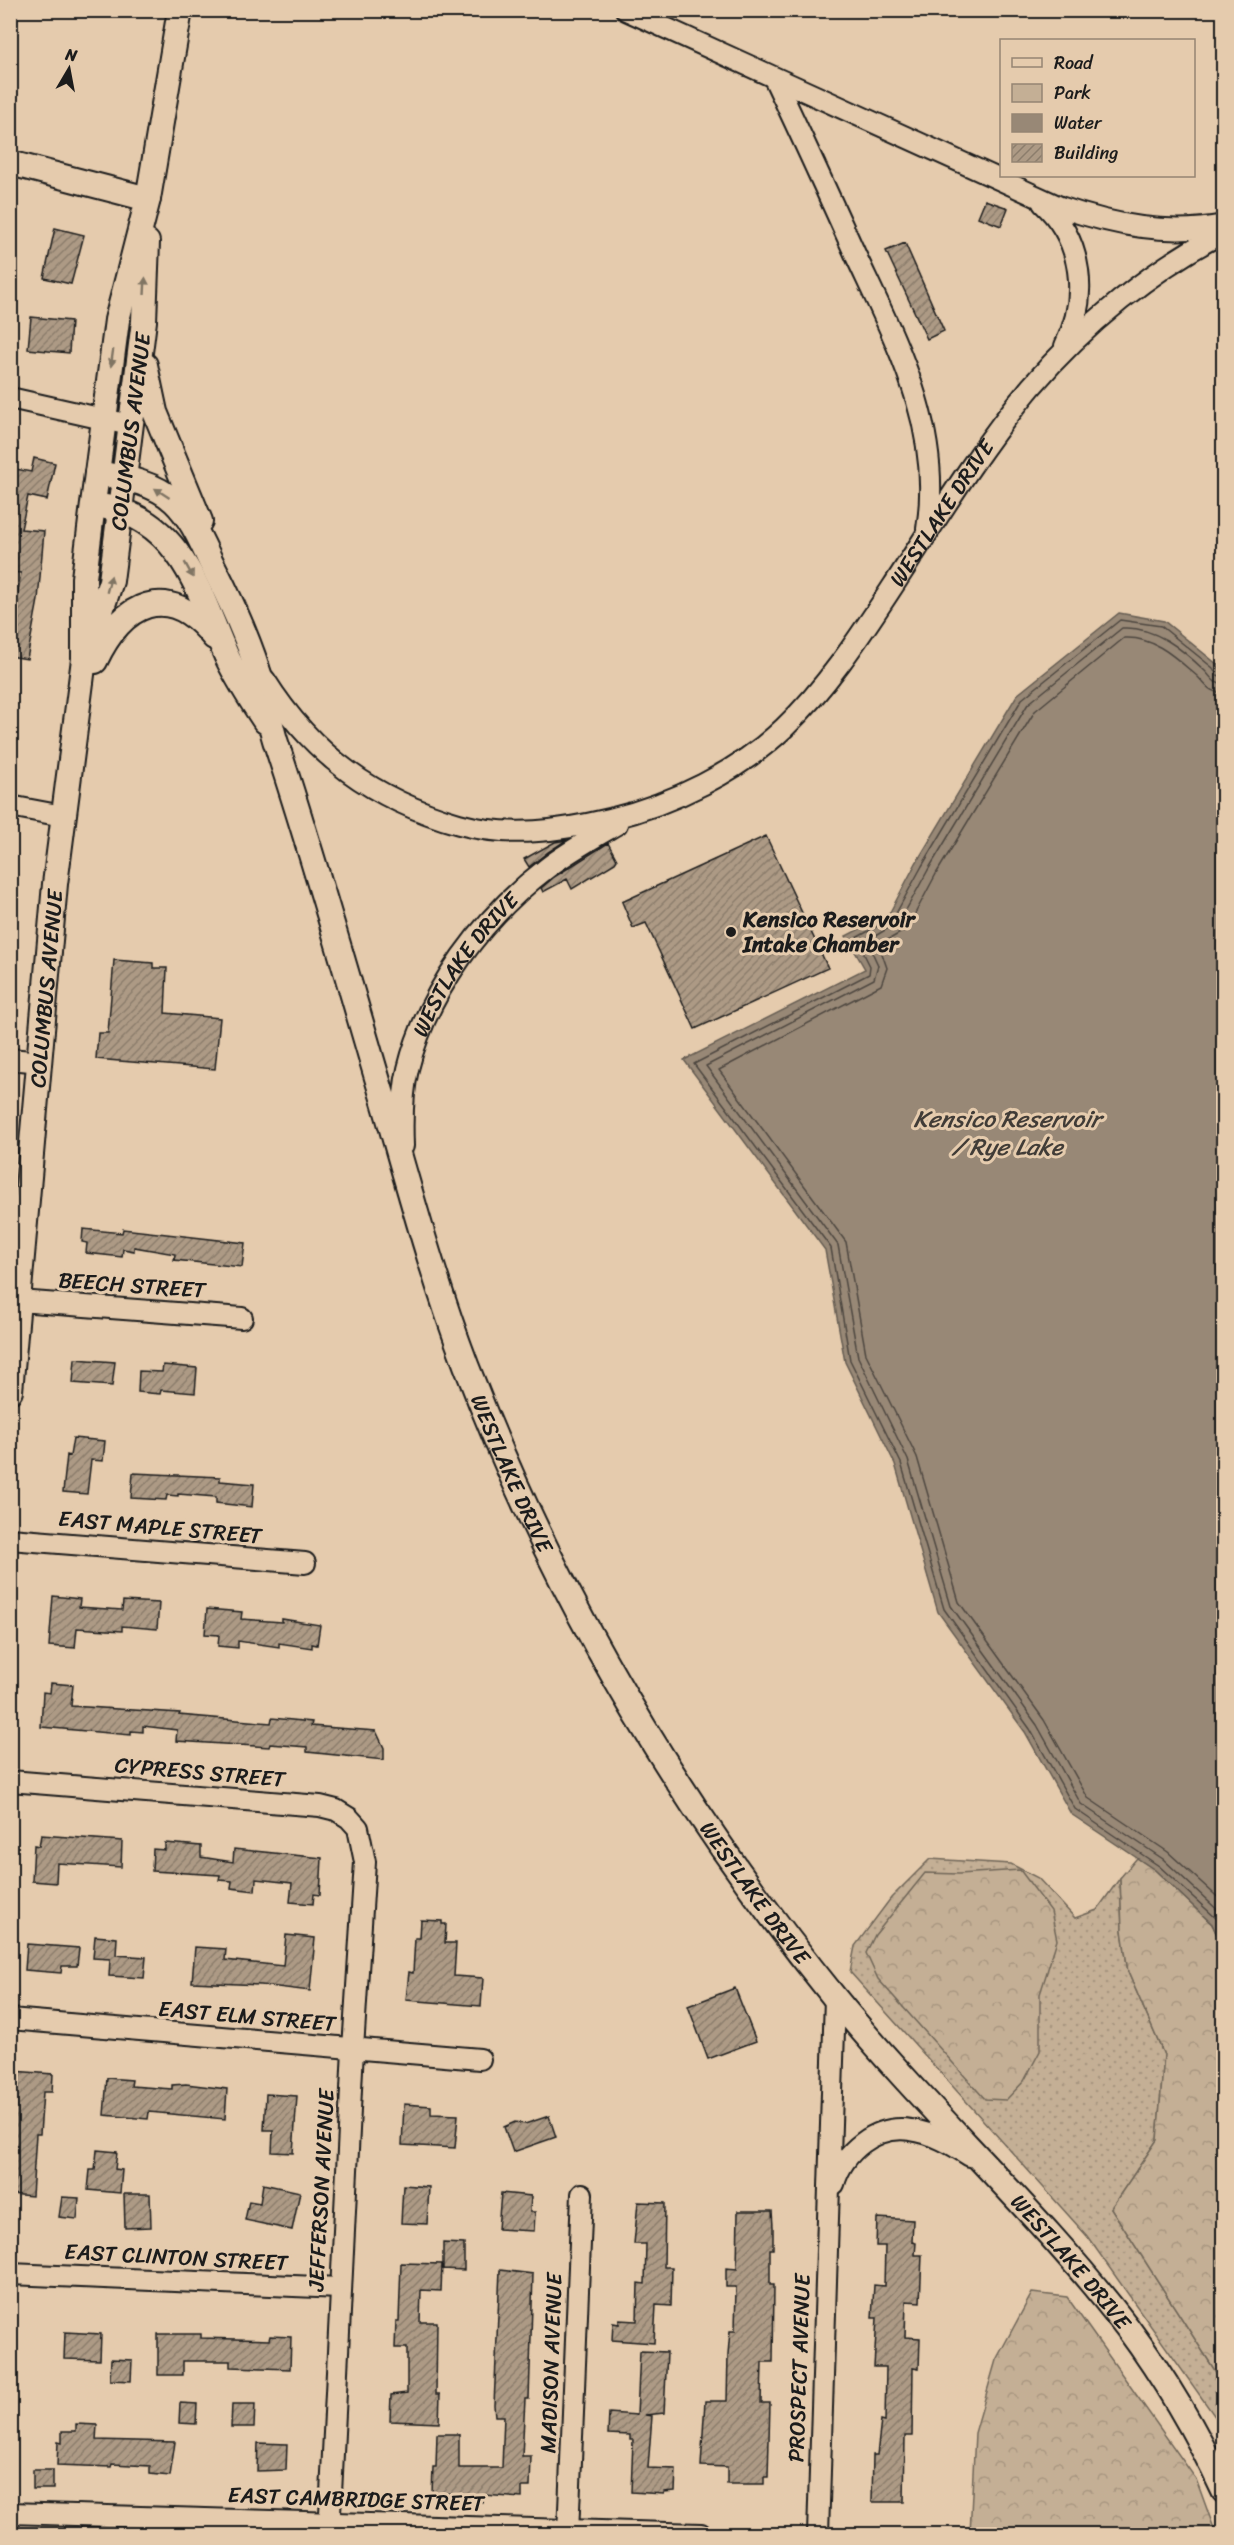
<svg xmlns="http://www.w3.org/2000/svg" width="1234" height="2545" viewBox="0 0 1234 2545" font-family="Sriracha,sans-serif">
<defs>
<pattern id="green-dots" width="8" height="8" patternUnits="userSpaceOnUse" patternTransform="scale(1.5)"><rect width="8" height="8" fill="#c4af95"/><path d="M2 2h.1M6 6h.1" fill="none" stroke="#a89680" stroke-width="1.8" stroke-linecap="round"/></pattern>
<pattern id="forest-crowns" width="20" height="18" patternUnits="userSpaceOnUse" patternTransform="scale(1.5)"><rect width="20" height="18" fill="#c4af95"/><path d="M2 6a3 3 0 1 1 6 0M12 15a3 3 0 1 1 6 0" fill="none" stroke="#a89680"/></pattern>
<pattern id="building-hatch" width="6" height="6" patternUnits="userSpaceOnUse" patternTransform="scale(1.5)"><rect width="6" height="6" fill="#ad9a85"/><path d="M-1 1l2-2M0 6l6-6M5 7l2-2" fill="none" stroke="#8c7d6c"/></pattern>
</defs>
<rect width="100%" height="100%" fill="#e5cbad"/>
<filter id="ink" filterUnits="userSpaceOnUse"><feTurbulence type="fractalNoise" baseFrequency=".0167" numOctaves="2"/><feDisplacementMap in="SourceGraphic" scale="12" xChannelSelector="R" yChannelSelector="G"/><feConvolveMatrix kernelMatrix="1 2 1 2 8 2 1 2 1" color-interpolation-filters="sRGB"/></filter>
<g filter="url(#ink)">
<path fill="url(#green-dots)" stroke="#706658" stroke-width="1.5" d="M930,1859L1011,1864L1038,1878L1075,1918L1097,1910L1120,1878L1122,1930L1128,1972L1164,2055L1157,2140L1111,2208L1223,2383V2428L1087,2236L850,1972L855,1946L891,1898Z"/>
<path fill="url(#forest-crowns)" stroke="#706658" stroke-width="1.5" d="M1137,1858L1155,1870L1212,1924L1223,1948V2383L1111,2208L1157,2140L1164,2055L1128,1972L1122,1930L1120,1878Z
M1020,1870L1051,1911L1057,1940L1040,1994V2051L1024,2081L1006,2100L985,2099L878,1979L866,1953L875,1935L925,1873L959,1874Z
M1032,2293L1067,2297L1196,2479L1216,2534H970L975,2433L996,2360Z"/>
<path fill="#988876" stroke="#665d52" stroke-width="1.5" d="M1119,613L1164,621L1218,665L1223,676V1948L1212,1924L1155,1870L1071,1814L1025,1732L938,1612L895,1464L845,1362L825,1250L684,1060L865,969L846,936L889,914L916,863L1017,695Z"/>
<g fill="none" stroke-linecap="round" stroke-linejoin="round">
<path stroke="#4e4740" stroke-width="1.5" d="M1224,677L1217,675L1213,668L1161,626L1120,620L1022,699L922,866L894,917L856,938L870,966L869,974L694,1064L831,1248L850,1360L901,1463L944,1609L1030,1729L1075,1809L1159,1866L1217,1919L1224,1933
M1224,684C1213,684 1212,678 1205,671C1182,649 1155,626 1122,628L1028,704L928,870L900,921L867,941L878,965L874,979L706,1066L838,1245L858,1357L908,1460L951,1606L1037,1725L1081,1804L1163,1859L1224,1916
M1224,693C1209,693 1206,685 1197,676C1176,658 1154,636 1124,638L1035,711L936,874L909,925L902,932L879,945L887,968L881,985L719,1070L846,1242L866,1354L917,1457L959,1602L1044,1720L1088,1798L1168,1852L1224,1903"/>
</g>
<path fill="url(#building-hatch)" stroke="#1c1c1c" stroke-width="1.5" d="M985,200L1008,208L1001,226L978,217Z
M55,228L84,235L71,284L44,278Z
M905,243L944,331L927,339L886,251Z
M31,317L71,321L69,353L28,349Z
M34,458L55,463L47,500L28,496L21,529L44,531L38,600L27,659L10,656V616H14L21,573L10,572V468L31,472Z
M766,836L828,968L695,1029L646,923L633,928L622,902Z
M567,840L548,852L529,867L524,859L555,842Z
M608,843L617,860L615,863L572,889L567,879L543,892L541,888L554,877Z
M114,960L153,963V968H167L165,1013L220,1018L215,1069L96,1059L98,1033H108Z
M83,1229L122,1233L123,1229L245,1243L242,1267L174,1260L175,1254L134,1247V1251L123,1249L122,1257L86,1253L87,1243L82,1242Z
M75,1359L115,1362L112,1386L73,1383Z
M163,1365L197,1368L195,1393L161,1390L160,1394L138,1392L139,1371L162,1372Z
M73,1438L105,1441L103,1461L91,1460L87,1494L63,1492L67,1455L70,1456Z
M133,1473L220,1477V1481L254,1484L252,1507L216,1503V1497L178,1494V1496L167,1495L166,1500L131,1498Z
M53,1596L80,1599L79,1607L122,1610L123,1601L159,1603L157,1629L122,1626V1631L77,1628L75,1648L49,1646Z
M207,1609L242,1612L241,1619L282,1622V1619L320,1625L317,1645L312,1644V1648L279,1643V1647L238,1641V1648L218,1646L219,1635L205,1634Z
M51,1683L73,1685L71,1706L180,1713L179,1715L271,1723L272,1718L312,1722L311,1726L376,1731L384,1748V1760L307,1752V1747L270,1744L269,1747L176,1741L177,1730L143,1726V1732L131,1731V1735L41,1727L43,1692L50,1693Z
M41,1835L122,1841L121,1867L57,1863L56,1883L32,1881L34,1845L39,1846Z
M165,1843L201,1846V1857L233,1862L234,1849L322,1858L320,1895L314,1894L313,1904L290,1902L292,1883L256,1879L255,1891L231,1888L232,1881L219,1880L220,1875L152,1871L153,1849L165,1850Z
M421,1920L442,1921V1924H446L445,1943H456L454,1976L483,1978L481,2006L406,2000L409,1972L413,1973L415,1938H420Z
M286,1935L315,1938L310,1991L261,1985L192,1982L195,1947L226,1949L225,1960L283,1966Z
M95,1936L117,1938L116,1955L146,1957L144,1978L109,1976L110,1959L93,1958Z
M27,1944L79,1948L77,1966H62L61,1973L25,1970Z
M735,1988L756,2041L708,2059L688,2006Z
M13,2071L53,2074L52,2092H43L40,2134H36L32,2196L10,2194Z
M107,2078L132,2080L131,2086L172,2089V2085L186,2084L227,2089L225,2119L149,2112L148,2119L104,2115Z
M266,2094L297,2096L293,2153L272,2152L273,2130H264Z
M404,2104L431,2106V2114L458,2115L455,2148L402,2145Z
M549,2116L556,2137L513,2152L504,2127L515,2122L525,2124Z
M97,2150L117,2152L115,2169L122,2170L120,2193L88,2190L90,2170H95Z
M263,2184L300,2192L292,2230L245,2220L249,2201L260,2203Z
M403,2185L429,2187L427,2224L401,2223Z
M501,2193L531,2196L530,2212H535L534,2231L498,2229Z
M124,2194H150L151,2227L125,2228Z
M62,2197L79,2198L77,2219L59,2217Z
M638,2202L665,2203L664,2267H672L671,2306L656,2305L654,2343L612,2340L613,2323L619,2324V2320L637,2321L638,2283L645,2284L646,2244H634Z
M738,2211H772L773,2227V2249H770V2285H774L773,2362H762L761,2403H770L768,2477H764V2484H727V2467L701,2466L705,2401H727L728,2354L730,2331H735L736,2287H726V2268L737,2269Z
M877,2218L913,2220L912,2242L916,2243L915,2255H922L920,2302L906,2301L905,2337L920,2338L919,2369L913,2368L912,2436H905L904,2502H872L873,2455H877L881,2421L885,2422L886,2367H874L877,2318H872L874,2285L884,2286L885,2246H876Z
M443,2243L464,2244V2270L443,2269Z
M401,2263L442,2264L441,2291L421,2290L420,2322H437L436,2394H440L439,2423L390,2421L391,2395L407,2393V2348H395L396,2321H399Z
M500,2270L533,2274L529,2399H525L522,2456H531L530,2487H522V2498L483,2495L482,2502L462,2501V2494L432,2493L433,2467H436L437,2434H459V2468H502L504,2416H495L494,2405Z
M65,2332L101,2334L100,2360L64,2359Z
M158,2334H201V2338L269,2340L270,2336L291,2337L290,2369L230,2367V2361H183V2375H158Z
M640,2351L667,2352L664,2413L645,2415L652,2416L648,2468L676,2469L675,2491L664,2492V2494L631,2492L633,2440H630V2435L608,2434L609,2413L637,2415Z
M111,2359L132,2360L131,2381L110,2380Z
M180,2403L197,2404L196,2424L179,2423Z
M232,2404H255L254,2427H231Z
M76,2424L97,2425L96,2440L175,2442L170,2476L150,2474V2466L112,2464L111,2467L57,2465L58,2442L62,2443V2431H76Z
M258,2443L287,2444L286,2470L257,2471Z
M33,2470H53V2489H33Z"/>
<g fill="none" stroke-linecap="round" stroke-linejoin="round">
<defs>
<g id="minor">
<path d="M626,10L1060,207C1113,225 1168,236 1224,225"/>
<path d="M774,78C802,137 829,196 856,256C897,344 943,429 927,529"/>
<path d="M1043,203C1083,241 1089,297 1065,346"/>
<path d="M10,398L130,425"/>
<path id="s1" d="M265,680C312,755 374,800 459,824C510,838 560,831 610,819C672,804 738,772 784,728C827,687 860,636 893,586C937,519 979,449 1031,387C1084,325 1151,270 1224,232"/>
<path d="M10,806L63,816"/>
<path d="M10,1059L41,1062"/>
<path id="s2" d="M403,1146C402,1120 402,1094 408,1069C427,991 484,916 547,868C569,851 593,838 617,824"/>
<path d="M19,1301L242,1318"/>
<path d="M10,1539L305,1563"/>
<path d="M10,1781L320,1806L336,1810L349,1818L358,1828L365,1862L353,2049L329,2534"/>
<path d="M10,2019L480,2059"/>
<path d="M834,2184C843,2152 876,2124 911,2130C933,2133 952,2144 970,2156"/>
<path d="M10,2274L340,2288"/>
<path d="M10,2513L701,2534"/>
<path d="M568,2534L582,2194"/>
<path d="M818,2534L835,1998"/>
</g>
<g id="tertiary">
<path d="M10,163L148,199"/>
<path d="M145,365L155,412L200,521"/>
<path id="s3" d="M97,473C124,478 153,482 174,501C191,517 201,541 211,562C229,597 246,633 258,671C266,693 268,717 275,740C316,864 351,990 388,1115C412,1199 435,1283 466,1365C554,1595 680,1807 835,1998C928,2112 1038,2211 1127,2327C1165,2378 1197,2433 1224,2491"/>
<path d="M106,507C182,521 200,596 227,657C238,680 251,700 265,721"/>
<path id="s4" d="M91,640L111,581L144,321L147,242"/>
<path d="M95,661C122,603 168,579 214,637"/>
<path id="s5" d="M10,1391L55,884L84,659V578L93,504L117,320L148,199L180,10"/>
</g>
</defs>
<use href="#minor" stroke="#1c1c1c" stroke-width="24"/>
<use href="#tertiary" stroke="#1c1c1c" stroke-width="28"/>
<use href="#minor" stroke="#e5cbad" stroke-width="20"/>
<use href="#tertiary" stroke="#e5cbad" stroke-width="24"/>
</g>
<defs><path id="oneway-solid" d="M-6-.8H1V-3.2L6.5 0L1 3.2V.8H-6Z" transform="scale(1.5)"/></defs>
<g fill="#807464">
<use href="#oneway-solid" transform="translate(145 286) rotate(-87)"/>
<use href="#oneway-solid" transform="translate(112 358) rotate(98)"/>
<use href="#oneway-solid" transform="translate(162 493) rotate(-147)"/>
<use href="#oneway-solid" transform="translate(189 570) rotate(61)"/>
<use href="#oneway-solid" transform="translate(109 584) rotate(-75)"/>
</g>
</g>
<circle fill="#1c1c1c" stroke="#e5cbad" stroke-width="2" cx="731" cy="932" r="6"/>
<g text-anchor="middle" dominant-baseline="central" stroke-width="6" stroke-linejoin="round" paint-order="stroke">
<g font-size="22" fill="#1c1c1c" stroke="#e5cbad">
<text stroke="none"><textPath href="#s4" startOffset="213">COLUMBUS AVENUE</textPath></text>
<text stroke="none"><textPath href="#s1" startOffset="866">WESTLAKE DRIVE</textPath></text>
<text stroke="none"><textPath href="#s2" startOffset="198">WESTLAKE DRIVE</textPath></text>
<text stroke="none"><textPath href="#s5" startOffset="404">COLUMBUS AVENUE</textPath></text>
<text transform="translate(132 1285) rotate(4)">BEECH STREET</text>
<text stroke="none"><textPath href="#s3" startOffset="1116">WESTLAKE DRIVE</textPath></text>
<text transform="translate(160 1527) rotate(5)">EAST MAPLE STREET</text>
<text transform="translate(200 1772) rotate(5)">CYPRESS STREET</text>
<text stroke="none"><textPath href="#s3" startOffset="1602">WESTLAKE DRIVE</textPath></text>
<text transform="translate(247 2016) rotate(5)">EAST ELM STREET</text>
<text transform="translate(321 2190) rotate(-87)">JEFFERSON AVENUE</text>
<text transform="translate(176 2257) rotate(3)">EAST CLINTON STREET</text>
<text stroke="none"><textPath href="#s3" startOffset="2088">WESTLAKE DRIVE</textPath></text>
<text transform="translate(551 2363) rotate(-88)">MADISON AVENUE</text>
<text transform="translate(799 2368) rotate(-88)">PROSPECT AVENUE</text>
<text transform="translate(356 2499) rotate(2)">EAST CAMBRIDGE STREET</text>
</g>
<g font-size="22" font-weight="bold" fill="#1c1c1c" stroke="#e5cbad" text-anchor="start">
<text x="743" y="919">Kensico Reservoir<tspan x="743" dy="25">Intake Chamber</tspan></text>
</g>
<g font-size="24" font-style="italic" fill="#413c37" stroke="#e5cbad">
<text x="1007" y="1119">Kensico Reservoir<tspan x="1007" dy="28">/ Rye Lake</tspan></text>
</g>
</g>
<rect width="1234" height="2545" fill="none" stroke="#e5cbad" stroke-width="36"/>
<rect x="18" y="18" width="1198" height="2509" fill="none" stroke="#1c1c1c" stroke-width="2" filter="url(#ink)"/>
<rect x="1000" y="39" width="195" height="138" fill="#e5cbad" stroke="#958573" stroke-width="1.5"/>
<rect x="1012" y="58" width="30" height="9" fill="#e5cbad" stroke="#958573" stroke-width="1.5"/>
<text x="1054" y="69" font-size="18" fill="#1c1c1c">Road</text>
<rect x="1012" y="84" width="30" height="18" fill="#c4af95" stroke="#958573" stroke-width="1.5"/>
<text x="1054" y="99" font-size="18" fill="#1c1c1c">Park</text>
<rect x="1012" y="114" width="30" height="18" fill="#988876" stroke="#958573" stroke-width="1.5"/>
<text x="1054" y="129" font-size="18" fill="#1c1c1c">Water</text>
<rect x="1012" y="144" width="30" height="18" fill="url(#building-hatch)" stroke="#958573" stroke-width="1.5"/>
<text x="1054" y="159" font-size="18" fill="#1c1c1c">Building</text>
<g transform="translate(69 69) rotate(10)" stroke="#e5cbad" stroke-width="4.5" paint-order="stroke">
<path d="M0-4.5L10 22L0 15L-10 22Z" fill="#1c1c1c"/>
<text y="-9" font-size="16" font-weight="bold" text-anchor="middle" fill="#1c1c1c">N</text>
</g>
</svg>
